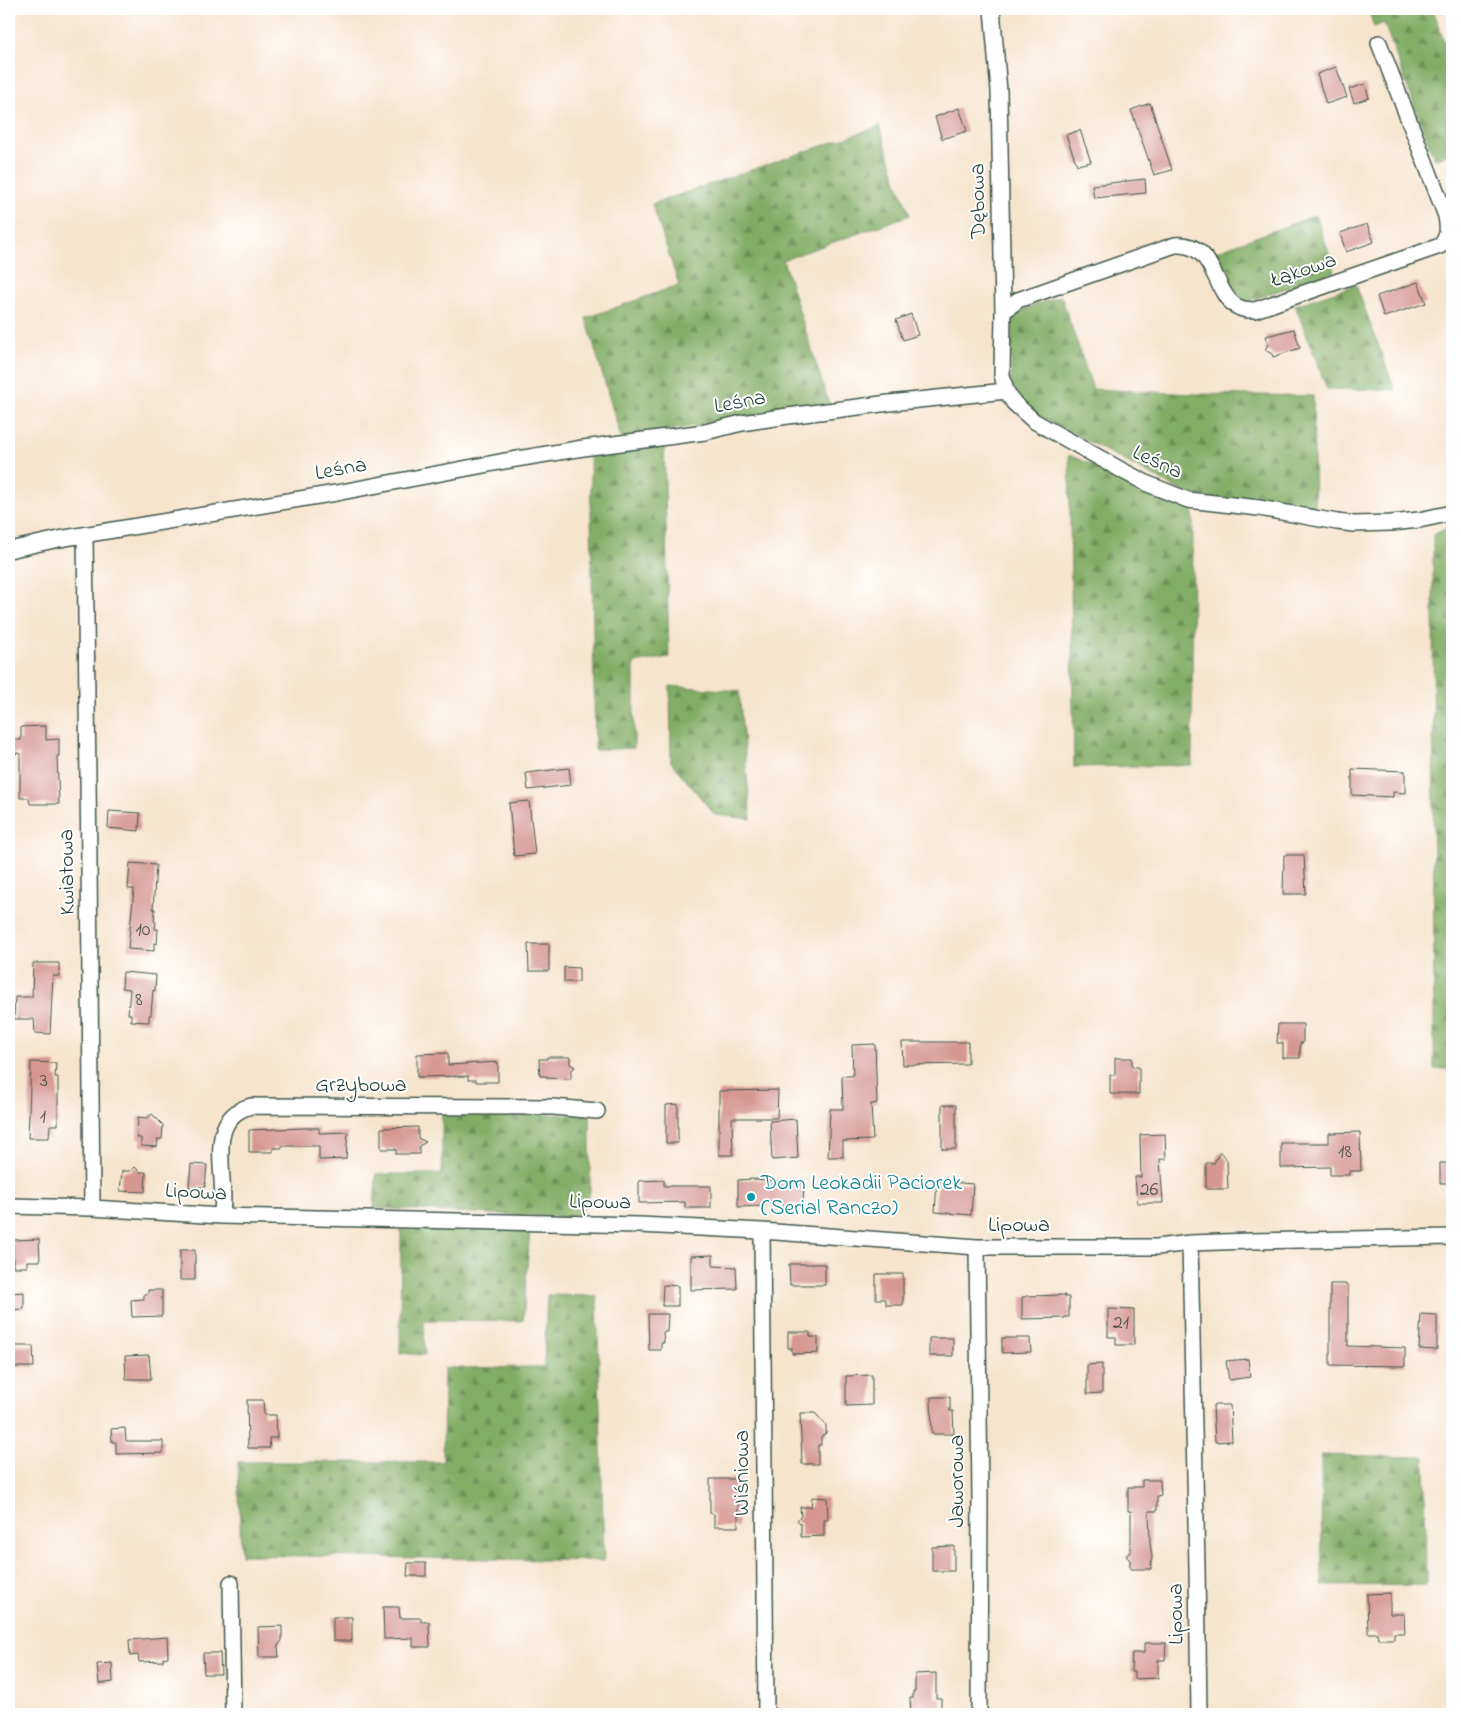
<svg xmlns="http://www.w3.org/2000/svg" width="1461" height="1723" viewBox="0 0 1461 1723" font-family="'Indie Flower',sans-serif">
<defs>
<pattern id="forest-firs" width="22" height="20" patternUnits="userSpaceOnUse" patternTransform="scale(1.25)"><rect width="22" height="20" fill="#82ad65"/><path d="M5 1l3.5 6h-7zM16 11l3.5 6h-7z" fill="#6a8e54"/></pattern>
</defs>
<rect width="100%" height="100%" fill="#fff"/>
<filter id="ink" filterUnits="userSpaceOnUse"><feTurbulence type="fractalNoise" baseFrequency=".02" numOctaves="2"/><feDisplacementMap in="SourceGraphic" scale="10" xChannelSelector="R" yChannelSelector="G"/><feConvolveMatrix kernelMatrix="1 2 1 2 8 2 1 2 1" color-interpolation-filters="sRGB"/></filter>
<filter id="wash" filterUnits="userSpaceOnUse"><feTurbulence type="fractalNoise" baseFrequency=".0096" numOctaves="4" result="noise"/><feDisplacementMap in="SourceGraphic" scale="20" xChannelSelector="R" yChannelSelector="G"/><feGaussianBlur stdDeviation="1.12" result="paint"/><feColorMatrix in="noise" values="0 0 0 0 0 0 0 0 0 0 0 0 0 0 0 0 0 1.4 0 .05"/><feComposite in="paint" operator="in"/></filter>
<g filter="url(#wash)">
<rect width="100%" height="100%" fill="#f6e4cc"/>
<path fill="url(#forest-firs)" stroke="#50754c" d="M1368,9H1433L1452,66V153L1434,159L1384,23L1374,27Z
M880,126L897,182L910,215L783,260L829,404L621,438L586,318L679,285L652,204Z
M1316,215L1335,271L1243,303L1228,291L1215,252Z
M1356,285L1395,390L1327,389L1295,305Z
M1061,296L1093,389L1193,394L1313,396L1315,513L1189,495L1031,411L1011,385L1012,313Z
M664,441L669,657L634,663V748L595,750L590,453Z
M1069,455L1193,508L1192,765L1074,767Z
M1452,526V1069H1434L1433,535Z
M670,686L739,691L751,819L715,815L671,762Z
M442,1114L590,1115V1192L584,1208L574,1218L374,1208L376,1174H442Z
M401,1225L530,1229L523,1321L424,1320L425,1355L400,1353Z
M547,1295L597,1296L604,1561L241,1555L238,1462H443L444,1368L544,1367Z
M1321,1455L1425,1457L1426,1585L1322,1586Z"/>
<g id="blocks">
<path fill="#d69791" d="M1336,67L1347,97L1326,104L1317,74Z
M1365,84L1369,98L1354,103L1349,89Z
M1150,103L1172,170L1154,175L1131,110Z
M959,108L967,131L942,139L935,117Z
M1080,130L1091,162L1077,165L1066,135Z
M1145,179L1146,193L1094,198L1092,185Z
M1367,224L1374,242L1346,252L1340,233Z
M1418,282L1426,303L1384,317L1377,296Z
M911,314L918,335L903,340L896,320Z
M1294,329L1300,348L1273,357L1272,354L1265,350L1268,344L1266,336Z
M46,726V740L59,739V756H57L59,804H30L29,798H20V753L11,754L12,740H21V727Z
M569,768L571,785L528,790L526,773Z
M1352,769L1405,771V793L1393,792V797L1352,795Z
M529,801L535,854L514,856L509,803Z
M109,811L140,813L139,831L108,828Z
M1284,855H1304L1306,894H1283Z
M130,863L156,865L153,909H155L154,921L156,922L155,929H158L157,944L154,943V951L128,949L134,889H128Z
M528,944H549V971H529Z
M33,963H59V976H53L50,1034L35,1033L34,1019H14L15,997H32Z
M564,967L579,968V982H564Z
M123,972L156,975L155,991L153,990L151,1015H149V1022L131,1021V1014H128L130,989L122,988Z
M1278,1024H1303V1043H1300V1058H1283V1043H1277Z
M902,1042H968V1064L903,1065Z
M875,1044L877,1103L871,1104L873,1140L843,1141V1157H828L830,1109H843L842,1076H853L852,1045Z
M448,1053V1065L498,1062V1082H476V1080H468V1076L417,1077V1054Z
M547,1057H570V1064L575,1067L571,1071V1079L547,1078V1076H540L539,1059H547Z
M1115,1058H1132V1067H1139V1094H1110V1075H1115Z
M31,1062L56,1063L55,1077H58V1125H50L49,1138H28Z
M778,1090L777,1118H732L733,1155H719V1091Z
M678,1104V1143H666V1105Z
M942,1105H956V1149H942Z
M152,1114L163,1125L162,1139H158L157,1147L141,1146V1138H137L138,1117L147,1118Z
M796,1119L798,1158L772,1160L770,1121Z
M418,1127V1138L426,1142L419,1146V1154H396V1149H381V1128Z
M304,1128H319V1133L348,1132L346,1159L319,1160V1146H282V1148H273V1152H249V1130Z
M1360,1132L1361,1171H1349V1175H1330V1167L1281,1168V1143H1329V1133Z
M1165,1134L1166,1159H1160L1163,1203H1137L1135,1177H1141L1140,1135Z
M1220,1152L1227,1160L1228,1189H1206V1163H1214Z
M1440,1163H1452V1183H1440Z
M191,1164L207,1165L205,1187H189Z
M135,1167L140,1172H146L145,1192L120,1191L122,1171H130Z
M753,1179L804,1183L803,1205L791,1204L787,1208L782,1204L765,1202V1206L738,1207V1180Z
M664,1180V1186H711V1208H685V1202L639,1203V1181Z
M937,1181L973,1184L971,1215L935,1212Z
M39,1239L40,1261H27V1267H13V1240Z
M180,1250H195V1280H180Z
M713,1255V1266L736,1267L737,1289L691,1290V1256Z
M789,1264H825V1285H790Z
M876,1274H903V1305H886V1299H876Z
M1330,1284H1348V1346L1405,1348V1366L1330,1365Z
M663,1285L678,1286V1306H662Z
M148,1290H162V1316L132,1317L131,1300L144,1299V1294H148Z
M24,1292V1309L9,1310V1293Z
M1065,1295V1297H1069V1317H1065V1318L1022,1319V1297H1025L1026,1296Z
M1108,1309L1134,1310V1345H1116V1337H1108Z
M648,1314H668L667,1332H663L664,1343H661V1350H649Z
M1421,1314L1437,1315V1350L1419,1349Z
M788,1332H810V1337H818V1353L792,1354V1348H788Z
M929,1338H953V1356H929Z
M1002,1338H1030L1031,1352L1002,1353Z
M9,1346H33L34,1367H9Z
M149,1355L151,1379H126L125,1356Z
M1248,1359L1250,1377L1229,1380L1226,1361Z
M1102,1364V1393L1087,1394V1365Z
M872,1375V1405L846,1406V1376Z
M931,1397H950V1411H953L954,1434H932Z
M247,1400H263L264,1415H276L277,1438H269L270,1448H248Z
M1213,1405H1230L1232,1441L1215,1442Z
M800,1413H815L826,1425V1433L821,1437V1445H818V1464H802Z
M125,1428L126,1441H163V1453L116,1454V1442H112L111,1429Z
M710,1479H738V1527H714V1514L710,1513Z
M1142,1480H1160L1161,1495L1157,1496V1511H1149L1150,1543L1152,1556L1151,1569H1130V1560L1126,1556L1130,1552V1543H1131V1511H1128V1487H1142Z
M812,1497L827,1498L828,1520H824V1536L801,1537V1524L797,1520L801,1516L800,1507H811Z
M954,1546V1571H932V1547Z
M408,1563H426V1576H407Z
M1390,1593V1614H1404L1405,1633H1394V1639H1378L1377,1633H1368L1367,1594Z
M383,1607H399L400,1618H421V1622H429L430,1647H413V1638L384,1639Z
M333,1617H352V1641H333Z
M282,1626V1641L278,1645L279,1657H259L258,1627Z
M167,1637L168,1657L163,1658V1661L139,1662L138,1655L130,1656L129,1640Z
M1144,1643H1166L1165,1660H1158V1678L1134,1679V1672H1131L1132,1653H1144Z
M203,1653H220L221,1674H204Z
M112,1663L113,1682L99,1684L97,1664Z
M936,1673V1698H941V1713L911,1714L910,1698H913V1691H915V1674Z"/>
</g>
</g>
<g filter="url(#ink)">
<use href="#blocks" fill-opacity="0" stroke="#3f564b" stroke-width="1"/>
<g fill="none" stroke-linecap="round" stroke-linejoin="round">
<defs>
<path id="street" d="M992,9L999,91L1003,312L1002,375L1006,391L1014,403L1034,421L1123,471L1148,484L1188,500L1259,508L1337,522L1354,524L1391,523L1419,520L1452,513
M1003,312L1018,300L1175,245C1216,242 1212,291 1236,306C1242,310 1248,310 1255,310L1440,246C1449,236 1448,229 1446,216L1379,43
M85,535L89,861L92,1208
M9,550L59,539L336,493L505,461L583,448L705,432L742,423L788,416L889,403L1006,391
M9,1206L92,1208L221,1216L639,1225L762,1231L977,1247H1157L1190,1243L1251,1241L1452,1237
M221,1216C230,1182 201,1119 251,1106L553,1107L597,1111
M762,1231L766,1714
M1190,1243L1197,1568L1199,1714
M977,1247L980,1497L979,1714
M231,1583L233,1714"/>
</defs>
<use href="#street" stroke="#3f564b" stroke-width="18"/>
<use href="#street" stroke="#fff" stroke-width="15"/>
</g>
</g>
<circle fill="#0f9aa8" stroke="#fff" stroke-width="2" cx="751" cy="1197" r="5"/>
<g text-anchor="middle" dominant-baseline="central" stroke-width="4" stroke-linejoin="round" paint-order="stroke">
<g font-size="20" fill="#4d544b">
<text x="143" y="930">10</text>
<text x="139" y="1000">8</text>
<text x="44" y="1081">3</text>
<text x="43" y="1117">1</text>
<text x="1345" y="1152">18</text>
<text x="1149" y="1190">26</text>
<text x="1121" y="1323">21</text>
</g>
<g font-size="22" fill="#1f3d34" stroke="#fff">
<text transform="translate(979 201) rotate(-91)">Dębowa</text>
<text transform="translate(1304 271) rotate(-19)">Łąkowa</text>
<text transform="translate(740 403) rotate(-11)">Leśna</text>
<text transform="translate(1157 463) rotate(25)">Leśna</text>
<text transform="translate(341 470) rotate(-10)">Leśna</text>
<text transform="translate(68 872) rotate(-91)">Kwiatowa</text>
<text x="361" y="1086">Grzybowa</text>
<text transform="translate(196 1193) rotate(3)">Lipowa</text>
<text transform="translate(600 1203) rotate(1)">Lipowa</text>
<text x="1019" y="1226">Lipowa</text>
<text transform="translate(743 1473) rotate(-90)">Wiśniowa</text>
<text transform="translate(958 1481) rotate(-90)">Jaworowa</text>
<text transform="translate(1177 1614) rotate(-91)">Lipowa</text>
</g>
<g font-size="22" fill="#0d838f" stroke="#fff" text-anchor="start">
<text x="761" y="1184">Dom Leokadii Paciorek<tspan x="761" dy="25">(Serial Ranczo)</tspan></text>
</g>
</g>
<rect width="1461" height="1723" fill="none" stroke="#fff" stroke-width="30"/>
</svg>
